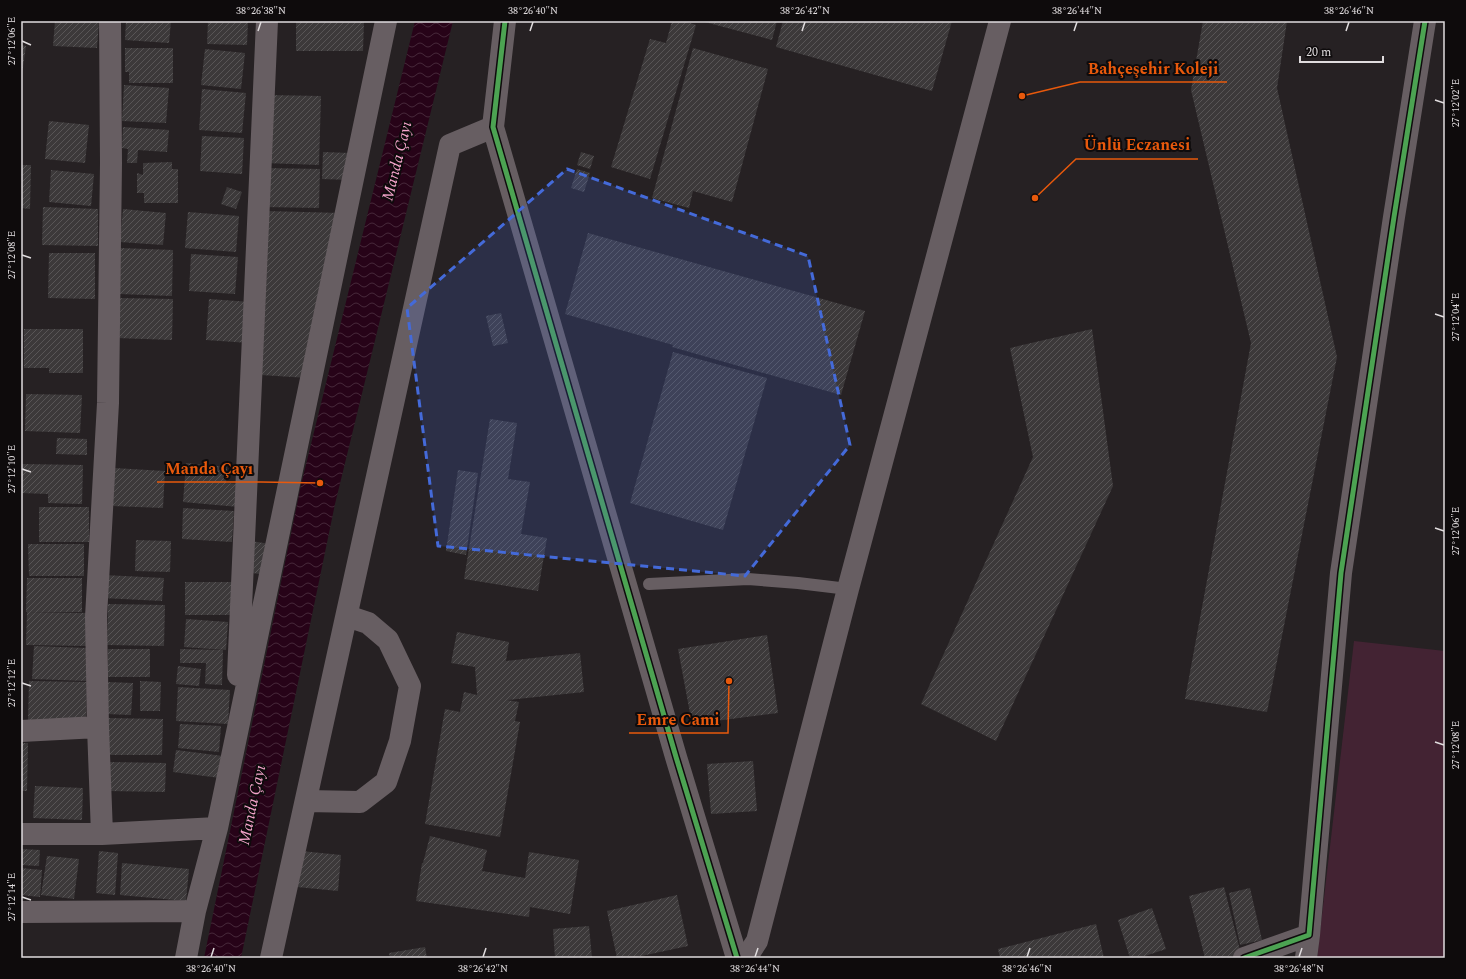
<svg xmlns="http://www.w3.org/2000/svg" width="1466" height="979" viewBox="0 0 1466 979" font-family="Spectral,serif">
<defs>
<pattern id="water-waves" width="16" height="10" patternUnits="userSpaceOnUse"><rect width="16" height="10" fill="#270318"/><path d="M0 5q4-4 8 0t8 0" fill="none" stroke="#462739"/></pattern>
<pattern id="building-hatch" width="6" height="6" patternUnits="userSpaceOnUse"><rect width="6" height="6" fill="#3c393a"/><path d="M-1 1l2-2M0 6l6-6M5 7l2-2" fill="none" stroke="#585556"/></pattern>
</defs>
<rect width="100%" height="100%" fill="#262123"/>
<path fill="#432333" d="M1354,641L1445,651V958H1317Z"/>
<path fill="url(#water-waves)" d="M415,21H453L335,504L241,958H204L301,485Z"/>
<path fill="url(#building-hatch)" d="M55,21H99L97,48L53,46Z
M126,21H171L169,43L125,40Z
M208,21H248L247,45L207,44Z
M296,21H364L363,51H296Z
M672,21H684L696,25L650,179L611,167L650,39L666,43Z
M701,21H777L772,40Z
M783,21H952L932,91L776,47Z
M1203,21H1287L1277,88L1337,357L1267,712L1185,699L1251,343L1191,90Z
M21,45L26,46L22,74H21Z
M125,48H173V83H129V72H125Z
M693,48L768,69L732,202L693,191L689,208L652,198Z
M205,49L245,53L241,89L201,85Z
M124,85L169,88L166,123L122,121Z
M202,89L246,93L242,133L199,130Z
M268,95L321,96L319,165L265,163Z
M49,121L89,125L85,163L45,159Z
M123,127L169,130L167,152L138,150L137,163H127L128,149L122,148Z
M202,136L244,138L242,174L200,171Z
M323,152L350,153L349,180L322,179Z
M581,152L594,156L590,169L577,165Z
M172,162V169H178V203H144V193H137V173L143,175V163Z
M21,165H31L30,209L21,208Z
M265,168L320,169L319,208L264,207Z
M577,169L590,173L584,192L571,188Z
M51,170L94,174L91,206L49,202Z
M227,187L242,192L236,209L221,204Z
M43,207L98,209V246L42,245Z
M123,209L166,213L163,245L120,242Z
M266,211L341,213L308,378L261,375Z
M188,212L239,216L236,252L185,248Z
M588,233L865,311L841,395L672,347L673,345L565,314Z
M120,248L173,250L172,296L119,294Z
M49,253H95V299L48,298Z
M191,254L238,257L235,294L189,291Z
M118,298L173,299L172,340L117,338Z
M209,299L251,302L249,343L206,340Z
M501,313L508,343L493,346L486,316Z
M24,329H83V373H49V368H24Z
M1092,329L1113,486L996,741L921,704L1033,457L1010,348Z
M673,352L767,378L723,530L630,503Z
M26,394L82,395L80,433L25,431Z
M490,419L517,423L508,479L530,482L521,534L547,538L538,591L464,579Z
M57,438L87,439V455L56,454Z
M186,463L227,467L226,483L241,484L239,507L183,502Z
M22,464L83,465L82,504L48,503V494L21,493Z
M114,468L165,471L163,508L112,506Z
M458,470L478,473L466,555L446,551Z
M39,507H89V542H39Z
M183,508L234,511L232,542L182,539Z
M136,540L171,541L170,572L135,571Z
M250,541L270,544L266,575L246,572Z
M28,544H84V576H29Z
M104,575L164,578L162,601L103,598Z
M27,578H82V612H26Z
M185,582H232V615H185Z
M108,604L165,605L164,646L107,645Z
M27,612L86,613V646L26,645Z
M186,619L228,622L226,650L184,647Z
M457,632L509,642L506,661L580,653L584,692L507,700L519,702L515,721L520,722L500,837L425,824L445,709L460,712L464,692L477,695L475,667L451,663Z
M767,635L778,713L692,724L678,649Z
M34,646L87,648L86,681L32,679Z
M108,649H150V677H108Z
M180,649L223,650L222,685L205,684L206,663H180Z
M178,666L201,669L199,686L176,684Z
M29,681L87,682L86,722L28,721Z
M140,681L161,682L160,711H140Z
M107,682L133,683L131,715L106,714Z
M178,687L230,690L228,724L176,721Z
M106,718L163,719L162,755H105Z
M180,724L221,726L219,752L178,748Z
M21,743H28L27,791H21Z
M176,750L223,756L220,778L173,772Z
M753,761L757,811L711,814L707,764Z
M110,762L166,763L165,792L109,791Z
M35,786L83,788L82,820L33,818Z
M430,836L487,850L482,871L525,878L529,852L579,860L570,914L530,907L529,917L416,901L422,863H423Z
M21,849L40,850L39,866L21,865Z
M99,851L118,853L115,895L96,893Z
M301,851L341,855L338,891L297,887Z
M47,856L79,859L74,899L41,895Z
M122,863L189,869L186,901L120,895Z
M21,868L42,870L40,897L21,895Z
M1224,887L1241,954L1226,958H1205L1189,896Z
M1250,888L1262,940L1240,945L1229,893Z
M677,895L688,946L632,958H617L607,911Z
M1152,908L1166,949L1139,958H1130L1118,920Z
M1096,924L1104,958H1000L998,949Z
M589,926L592,958H555L553,929Z
M425,947L427,958H390L389,953Z"/>
<g fill="none" stroke-linecap="round" stroke-linejoin="round">
<path stroke="#675e62" stroke-width="12" d="M649,584L748,579L798,583L848,589"/>
<path stroke="#675e62" stroke-width="22" d="M505,21L493,127L676,757L737,958
M238,675L267,21
M21,731L98,727
M306,801L360,802L386,782L400,741L410,686L388,640L368,623L347,616
M21,834H102L217,828
M102,834L98,727L96,617L108,403L111,163L110,21
M21,912L195,911
M186,958L195,911L217,828L386,21
M271,958L450,145L493,127
M1244,958L1309,935L1341,573L1394,217L1425,21
M1306,958L1309,935"/>
<path stroke="#675e62" stroke-width="22" d="M746,958L757,941L848,589L1000,21"/>
<defs>
<path id="cycleway" d="M505,21L493,127L676,757L737,958
M1244,958L1309,935L1341,573L1394,217L1425,21"/>
</defs>
<use href="#cycleway" stroke="#0e0b0c" stroke-width="8"/>
<use href="#cycleway" stroke="#4ca352" stroke-width="5"/>
</g>
<path fill="#446ad9" fill-opacity="0.2" stroke="#446ad9" stroke-width="3" stroke-dasharray="8 5" stroke-linejoin="round" d="M567,169L808,256L850,445L745,576L438,546L407,308Z"/>
<path fill="none" stroke="#e0dcde" stroke-width="1.5" d="M258,31L261,22M530,31L533,22M802,31L805,22M1074,31L1077,22M1346,31L1349,22M22,41L31,45M1435,100L1444,103M22,255L31,258M1435,314L1444,317M22,469L31,472M1435,528L1444,531M22,683L31,686M1435,742L1444,745M22,897L31,900M211,957L214,948M483,957L486,948M755,957L758,948M1027,957L1030,948M1299,957L1302,948"/>
<g text-anchor="middle" dominant-baseline="central" stroke-width="4" stroke-linejoin="round" paint-order="stroke">
<g font-size="16" font-style="italic" fill="#f4a4cb" stroke="#0e0b0c">
<text transform="translate(397 161) rotate(-76)">Manda Çayı</text>
<text transform="translate(252 805) rotate(-78)">Manda Çayı</text>
</g>
</g>
<path fill="none" stroke="#e8590c" stroke-width="1.5" d="M1022 96L1080 82H1227M1035 198L1076 159H1198M320 483L261 482H157M729 681L728 733H629"/>
<g fill="#e8590c" stroke="#0e0b0c" stroke-width="1.5">
<circle cx="1022" cy="96" r="4"/>
<circle cx="1035" cy="198" r="4"/>
<circle cx="320" cy="483" r="4"/>
<circle cx="729" cy="681" r="4"/>
</g>
<g font-size="16" text-anchor="middle" font-weight="bold" fill="#e8590c" stroke="#0e0b0c" stroke-width="4" stroke-linejoin="round" paint-order="stroke">
<text x="1153" y="74">Bahçeşehir Koleji</text>
<text x="1137" y="150">Ünlü Eczanesi</text>
<text x="209" y="474">Manda Çayı</text>
<text x="678" y="725">Emre Cami</text>
</g>
<rect width="1466" height="979" fill="none" stroke="#0e0b0c" stroke-width="44"/>
<path d="M1300 56v6h83v-6" fill="none" stroke="#e0dcde" stroke-width="2"/>
<text x="1306" y="56" font-size="12" fill="#e0dcde" stroke="#0e0b0c" stroke-width="3" paint-order="stroke">20 m</text>
<rect x="22" y="22" width="1422" height="935" fill="none" stroke="#e0dcde" stroke-width="1.5"/>
<g font-size="10" text-anchor="middle" fill="#e0dcde">
<text x="261" y="14">38°26'38"N</text>
<text x="533" y="14">38°26'40"N</text>
<text x="805" y="14">38°26'42"N</text>
<text x="1077" y="14">38°26'44"N</text>
<text x="1349" y="14">38°26'46"N</text>
<text transform="translate(11 41) rotate(-90)" y="4">27°12'06"E</text>
<text transform="translate(1455 103) rotate(-90)" y="4">27°12'02"E</text>
<text transform="translate(11 255) rotate(-90)" y="4">27°12'08"E</text>
<text transform="translate(1455 317) rotate(-90)" y="4">27°12'04"E</text>
<text transform="translate(11 469) rotate(-90)" y="4">27°12'10"E</text>
<text transform="translate(1455 531) rotate(-90)" y="4">27°12'06"E</text>
<text transform="translate(11 683) rotate(-90)" y="4">27°12'12"E</text>
<text transform="translate(1455 745) rotate(-90)" y="4">27°12'08"E</text>
<text transform="translate(11 897) rotate(-90)" y="4">27°12'14"E</text>
<text x="211" y="972">38°26'40"N</text>
<text x="483" y="972">38°26'42"N</text>
<text x="755" y="972">38°26'44"N</text>
<text x="1027" y="972">38°26'46"N</text>
<text x="1299" y="972">38°26'48"N</text>
</g>
</svg>
